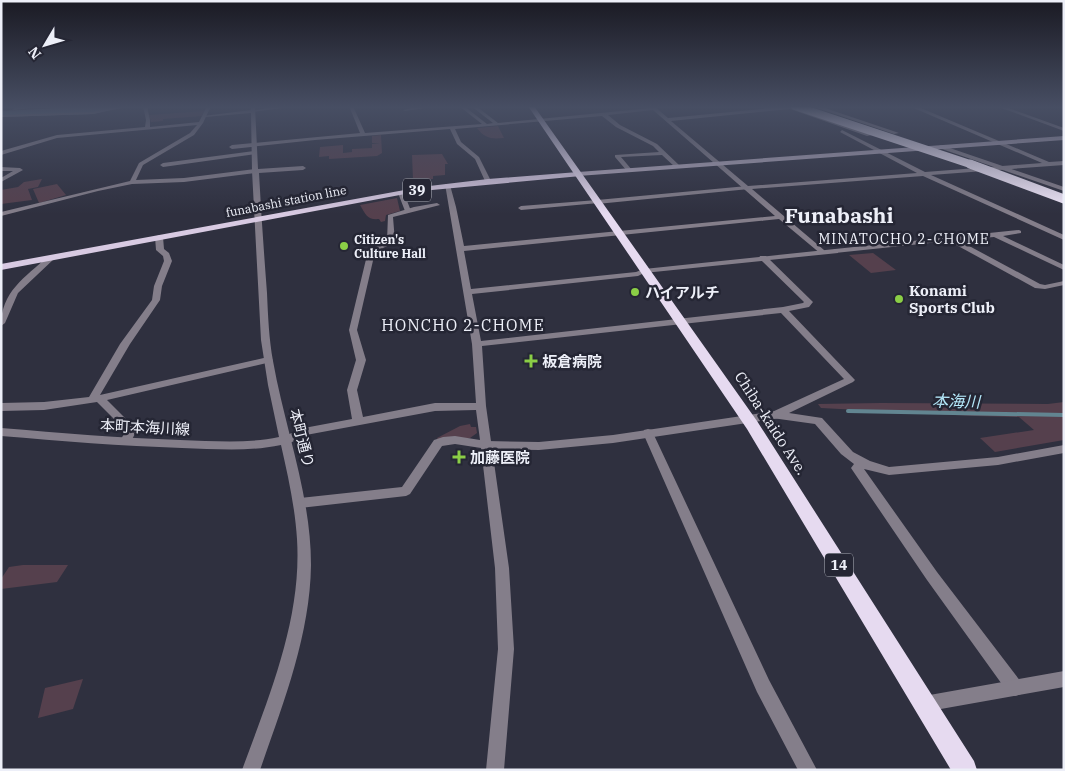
<svg xmlns="http://www.w3.org/2000/svg" width="1065" height="771" viewBox="0 0 1065 771" font-family="'IBM Plex Serif','Noto Sans JP',serif">
<rect width="100%" height="100%" fill="#2f303f"/>
<path fill="#55404d" d="M204,111L202,116L163,119V121L151,122L149,115Z
M498,126L504,138C492,139 485,139 477,128Z
M381,135L382,153L377,156L329,159V156L319,157L320,147L343,145V153L352,152V149L372,148V144L380,143H372V136Z
M442,154L448,164H445V175L433,176V179L413,180L412,155Z
M42,179L38,187L28,189L32,200L1,204V190L18,187L24,182Z
M57,184L66,195L39,203L33,189Z
M397,198L400,211L386,215L385,221L381,222L379,219C367,220 366,215 360,205Z
M873,253L896,270L871,273L849,255Z
M1064,402V440L995,452L980,438L1034,430L1019,417L974,416L821,408L818,404L881,403L1048,404Z
M470,424L471,427H476L477,433L470,438L438,440L437,438L460,426Z
M23,565H68L57,582L1,589V579L9,567Z
M83,679L73,709L38,718L45,688Z"/>
<g fill="none" stroke-linecap="round" stroke-linejoin="round">
<path stroke="#628591" stroke-width="4" d="M848,411L1064,415"/>
<path fill="#628591" fill-rule="evenodd" d="M103,106H125L94,114L1,117V111Z"/>
<path fill="#847e8a" fill-rule="evenodd" d="M26,106H44L14,110L12,109Z
M120,106H132L92,114L1,117V115L92,112Z
M143,106H147L150,120V127L199,122L207,106H211L203,123L194,135L143,165L136,180L184,178L255,169L258,171L255,173L184,182L132,184L98,191L1,216V212L130,181L139,163L190,133L197,125L57,138L1,155V151L57,135L145,127L146,120Z
M280,106H296L253,112L251,111Z
M349,106H353L365,133L482,124L459,106H464L487,124L493,123L471,106H476L498,123L651,108L649,106H654L668,118L791,106L872,135L867,136L790,109L671,121L748,186L917,173L840,132L842,130L925,172L1042,163L909,106H916L1049,162L1064,161V165L931,175L1064,235V240L923,176L752,189L824,250L825,252L821,254L779,219L464,251L471,289L636,272L644,269L648,271L638,276L472,294L481,341L783,307L803,303L804,302L759,258L760,256H766L813,302L809,307L789,311L855,380L853,382L789,413L822,418L853,452L870,461L889,467L998,457L1064,445V453L998,465L889,475L864,469L937,572L1021,682L1023,688L1021,694L1015,696L1009,694L927,580L853,471L851,468L854,464L841,454L815,424L772,418L771,415L772,412L844,379L781,313L482,346L486,406L509,568L514,649L504,770H486L498,649L495,568L481,448L455,444L442,446L410,494L406,496L300,508L296,507L294,503L296,499L300,498L402,487L434,440L443,437L455,436L480,440L476,410L435,411L306,435L290,443H282L280,440L282,437L304,428L352,419L347,390L356,360L349,330L368,251L387,241L388,215L414,207L437,203L440,205L393,217L395,242L375,252L357,330L366,360L357,390L363,417L435,403H476L472,344L445,184L450,185L456,207L464,246L775,216L653,110L608,115L620,125L657,144L679,165V167H675L662,155L621,157L632,170L627,171L615,157V155L659,152L653,146L616,127L602,116L455,129L461,142L479,157L491,181L488,183L485,181L475,159L457,144L450,129L315,140L232,149L229,147L232,145L360,133Z
M422,106H438L405,111L403,110Z
M811,106H819L899,133L894,134Z
M996,106H1003L1064,128V131Z
M254,151L256,152V154L163,167L160,165L163,163Z
M1,167L20,168L23,170L1,182V178L13,171H1Z
M597,200L600,202L599,203L521,210L518,208L521,206Z
M1019,230L1021,231V233L1003,236L1064,265V270L994,237L958,240L1040,284L1045,285L1064,281V285L1045,289L1035,288L949,241L835,253L831,251L835,249Z
M159,235L163,237L164,249L169,253L172,261L162,286L160,300L130,344L100,395L268,357L273,360L271,362L107,400L137,430L129,445H121L119,442L126,431L97,402L44,410L1,411V403L44,402L89,397L120,344L152,300L154,286L164,261L163,256L156,250L155,237Z
M48,256H54L55,258L18,293L5,323L1,326C1,291 25,278 48,256Z
M648,429L652,430L653,433L769,680L817,770H798L757,692L643,433L644,430Z"/>
<path fill="#847e8a" fill-rule="evenodd" d="M251,106H255L258,169L303,166L306,168L303,170L259,173C261,213 264,253 267,293C268,316 269,339 273,361C285,429 311,495 311,565C310,636 283,704 260,770H242C269,696 302,619 297,539C295,507 288,476 281,445C248,452 215,449 182,448C121,446 61,441 1,436V428C61,433 121,438 180,440C213,441 247,444 279,437L268,385L261,340L252,171L251,113L205,117L203,116L251,110Z
M941,145L1064,187V191L939,148V146Z
M747,186L749,187V189L597,204L594,202L597,200Z
M401,191L404,193L411,211L410,212L405,211L398,193Z
M835,249H838V253L644,273L640,271L644,269Z
M776,411L780,412L781,415L780,418L613,443L539,450L486,449L482,448L480,445L482,442L486,441L539,442L613,435Z
M1064,671V687L924,712L918,710L916,704L918,698L924,696Z"/>
<path fill="#b3a9bc" fill-rule="evenodd" d="M1064,136V140L578,176L575,174L578,172Z"/>
<path fill="#d8cae2" fill-rule="evenodd" d="M578,172H581V176L421,191L1,270V264L421,187L488,179Z"/>
<path fill="#e6daf0" fill-rule="evenodd" d="M528,106H534L757,421L974,761L977,770H951L747,429Z"/>
<path stroke="#f5ebfd" stroke-width="8" d="M795,106L973,165"/>
<path stroke="#f5ebfd" stroke-width="9" d="M970,164L1064,199"/>
</g>
<linearGradient id="sky" x2="0" y2="1"><stop stop-color="#1a1a23"/><stop offset="0.5" stop-color="#474e63"/><stop offset="1" stop-color="#474e63" stop-opacity="0"/></linearGradient>
<rect width="1065" height="214" fill="url(#sky)"/>
<g fill="#8bce46" stroke="#252634" stroke-width="2">
<circle cx="344" cy="246" r="5"/>
<circle cx="635" cy="292" r="5"/>
<circle cx="899" cy="299" r="5"/>
<path d="M528.5 353.5h5v5h5v5h-5v5h-5v-5h-5v-5h5z"/>
<path d="M456.5 449.5h5v5h5v5h-5v5h-5v-5h-5v-5h5z"/>
</g>
<g text-anchor="middle" dominant-baseline="central" stroke-width="5" stroke-linejoin="round" paint-order="stroke">
<g font-size="12" fill="#edeff8" stroke="#252634">
<text transform="translate(286 201) rotate(-11)">funabashi station line</text>
</g>
<g font-size="12" font-weight="bold" fill="#edeff8" stroke="#252634" text-anchor="start">
<text x="354" y="239">Citizen's<tspan x="354" dy="14">Culture Hall</tspan></text>
</g>
<g fill="#252634" stroke="#b1b3bd" stroke-width="1">
<rect x="403" y="178.5" width="28" height="23" rx="4"/>
<rect x="825" y="553.5" width="28" height="23" rx="4"/>
</g>
<g font-size="14" font-weight="bold" fill="#edeff8">
<text x="417" y="190">39</text>
<text x="839" y="565">14</text>
</g>
<g font-size="14" letter-spacing="1" fill="#edeff8" stroke="#252634">
<text x="904" y="239">MINATOCHO 2-CHOME</text>
</g>
<g font-size="15" font-weight="bold" fill="#edeff8" stroke="#252634" text-anchor="start">
<text x="909" y="290">Konami<tspan x="909" dy="17">Sports Club</tspan></text>
<text x="645" y="292">ハイアルチ</text>
<text x="542" y="361">板倉病院</text>
<text x="470" y="457">加藤医院</text>
</g>
<g font-size="15" fill="#edeff8" stroke="#252634">
<text transform="translate(771 423) rotate(57)">Chiba-kaido Ave.</text>
<text transform="translate(145 427) rotate(3)">本町本海川線</text>
<text transform="translate(302 438) rotate(76)">本町通り</text>
</g>
<g font-size="16" letter-spacing="1" fill="#edeff8" stroke="#252634">
<text x="463" y="325">HONCHO 2-CHOME</text>
</g>
<g font-size="16" font-style="italic" fill="#b4e8fa" stroke="#252634">
<text transform="translate(956 401) rotate(1)">本海川</text>
</g>
<g font-size="21" font-weight="bold" fill="#edeff8" stroke="#252634">
<text x="839" y="215">Funabashi</text>
</g>
</g>
<rect width="1065" height="771" fill="none" stroke="#edeff8" stroke-width="5"/>
<g transform="translate(45 45) rotate(232)" stroke="#252634" stroke-width="4" paint-order="stroke">
<path d="M0-4L9 19L0 12L-9 19Z" fill="#edeff8"/>
<text y="-8" font-size="14" font-weight="bold" text-anchor="middle" fill="#edeff8">N</text>
</g>
</svg>
